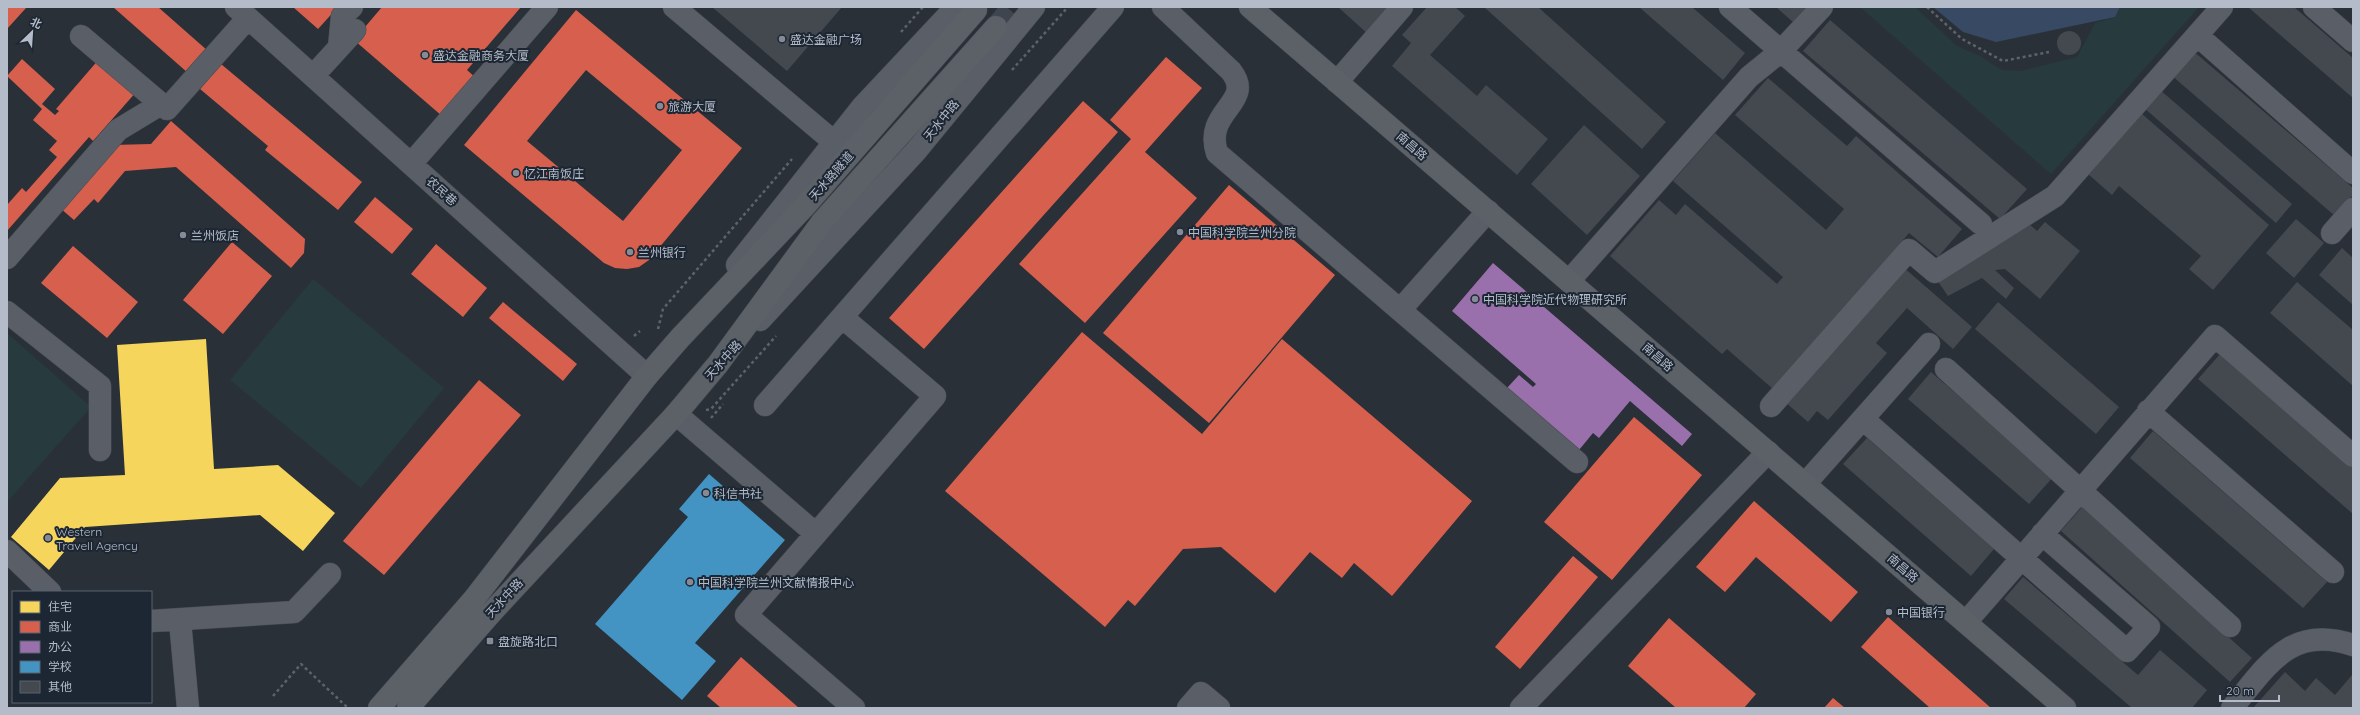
<svg xmlns="http://www.w3.org/2000/svg" width="2360" height="715" viewBox="0 0 2360 715" font-family="Quicksand,'Noto Sans SC',sans-serif">
<rect width="100%" height="100%" fill="#2a3038"/>
<path fill="#273a3e" d="M1860,7H1915L1957,46L1980,56L2002,70L2021,71L2077,57L2095,23L2115,17L2120,7H2199L2051,174Z
M313,279L444,388L361,488L230,380Z
M7,333L91,407L7,502Z"/>
<path fill="#384963" d="M1933,7H2120L2115,17L1996,42L1963,32Z"/>
<path fill="#f6d55c" d="M206,339L214,469L278,465L335,513L303,551L260,515L85,527L49,570L11,537L60,478L125,475L117,345Z"/>
<path fill="#d6604d" fill-rule="evenodd" d="M7,7L26,8L7,29Z
M113,7H158L208,51L188,73Z
M293,7H338L318,29Z
M382,7H521L467,70L476,78L442,116L354,40Z
M576,10L742,148L649,260L639,267L627,269L615,268L604,263L464,145ZM586,70L682,150L623,221L527,141Z
M1166,57L1202,88L1145,152L1197,198L1085,323L1019,264L1131,139L1110,120Z
M100,58L137,91L93,141L89,137L7,231V205L22,188L26,192L57,157L49,150L57,141L33,120L42,109L7,76L22,59L55,89L42,104L55,115L59,111L56,109Z
M221,64L362,182L338,210L265,150L268,146L200,89Z
M1083,101L1118,132L924,349L889,318Z
M171,121L305,239L304,253L291,268L176,167L125,171L98,203L94,199L74,220L60,208L112,145L151,144Z
M1229,185L1335,275L1209,423L1103,333Z
M375,197L413,229L392,254L354,222Z
M232,242L272,276L223,334L183,300Z
M436,244L487,288L463,317L411,274Z
M73,246L138,302L107,338L41,283Z
M503,302L577,364L563,381L489,318Z
M1082,332L1202,434L1282,339L1472,501L1392,596L1354,563L1342,578L1310,552L1275,593L1221,547L1183,549L1135,606L1128,600L1105,627L945,491Z
M479,380L521,415L384,575L343,541Z
M1634,417L1702,475L1612,580L1544,522Z
M1754,501L1858,592L1831,622L1756,557L1725,592L1696,567Z
M1573,556L1598,577L1520,669L1495,647Z
M1888,617L1991,708H1930L1861,647Z
M1669,618L1756,694L1744,708H1676L1628,666Z
M741,657L799,708H721L707,696Z
M1833,698L1845,708H1824Z"/>
<path fill="#9970ab" d="M1493,263L1692,434L1682,446L1630,401L1599,438L1593,433L1579,450L1507,388L1519,375L1533,387L1536,384L1452,311Z"/>
<path fill="#4393c3" d="M709,474L785,540L695,643L716,661L682,700L595,624L688,517L679,509Z"/>
<path fill="#444950" d="M712,7H842L787,71Z
M1338,7H1394L1369,35Z
M1427,7H1455L1465,16L1430,55L1477,96L1486,85L1548,139L1517,175L1392,66L1411,43L1402,35Z
M1484,7H1538L1666,122L1642,149Z
M1639,7H1692L1745,53L1723,80Z
M1776,7H1808L1794,23Z
M2248,7H2294L2353,58V98Z
M1830,20L2027,189L2000,219L1803,51Z
M2057 43a12 12 0 1 1 24 0a12 12 0 1 1-24 0Z
M2192,50L2353,188V195L2335,216L2171,75Z
M1768,78L1847,146L1856,136L1962,229L1938,257L1909,233L1773,389L1727,349L1722,354L1610,256L1659,200L1676,215L1685,204L1777,284L1783,277L1673,181L1715,133L1826,230L1844,209L1735,115Z
M2159,89L2292,204L2276,223L2143,107Z
M2141,113L2269,225L2213,290L2189,269L2201,256L2119,186L2112,195L2088,174Z
M1584,125L1640,176L1587,235L1531,184Z
M2296,219L2324,243L2294,278L2266,253Z
M2026,221L2037,231L2045,222L2080,251L2040,299L2005,269L1995,270L2014,288L2006,299L1982,278L1948,296L1937,280Z
M2342,248L2353,258V305L2319,275Z
M1902,266L1972,327L1953,349L1907,308L1876,343L1887,353L1828,420L1817,411L1808,422L1784,401Z
M2297,282L2353,330V386L2270,313Z
M1998,302L2119,407L2096,434L1975,329Z
M2221,353L2353,467V514L2198,379Z
M1931,372L2053,477L2029,504L1908,399Z
M2153,431L2327,582L2303,608L2130,458Z
M1867,438L1994,549L1971,576L1843,464Z
M2082,507L2252,658L2230,682L2061,531Z
M2023,577L2138,675L2160,650L2207,690L2192,708H2132L2004,599Z
M2285,672L2305,691L2316,678L2335,695L2352,675L2353,708H2253Z"/>
<g fill="none" stroke-linecap="round" stroke-linejoin="round">
<path stroke="#3f454e" stroke-width="22" stroke-dasharray="22 11" stroke-linecap="butt" d="M996,27L1013,7"/>
<defs>
<path id="minor" d="M236,7L647,376
M674,7L834,142
M1163,7L1231,71C1256,103 1203,110 1217,153L1577,462
M1730,7L1981,224
M2314,7L2353,41
M2197,35L2353,173
M81,36L167,109L248,18
M339,47L342,16L352,7
M313,76L355,30
M1337,82L1402,7
M411,164L547,7
M2332,233L2353,209
M7,258L118,130L161,104
M737,265L863,106L956,7
M1569,281L1749,77L1781,51L1822,7
M1400,310L1488,211
M7,312L100,386V450
M842,317L935,396L746,615L854,708
M760,320L916,151L1034,7
M1946,369L2230,626
M765,405L1113,7
M1771,406L1909,250L1935,272L2055,196L2222,7
M2148,411L2333,572
M676,414L816,534
M1863,419L2127,651L2149,627L2042,534
M1805,484L1929,344
M7,551L50,592
M151,621L294,612L330,574
M180,621L188,708
M1966,622L2215,336L2353,456
M1188,708L1201,693L1219,708
M1521,708L1768,452
M2232,708C2267,666 2290,624 2353,645"/>
<path id="major" d="M1250,7L2065,708
M379,708L474,599L647,376L680,338L805,206L976,10
M408,708L491,613L676,414L718,364L822,222L996,27"/>
</defs>
<use href="#minor" stroke="#484c53" stroke-width="23"/>
<use href="#major" stroke="#484c55" stroke-width="23"/>
<path stroke="#5d636a" stroke-width="2.5" stroke-dasharray="3 3" stroke-linecap="butt" d="M1927,7L1962,39L2003,61L2049,52
M901,32L923,7
M1012,70L1068,7
M658,329L663,309L792,159
M634,336L640,331
M706,410L711,409L776,336
M711,418L723,404
M273,696L301,664L348,708"/>
<use href="#minor" stroke="#5a5e66" stroke-width="22"/>
<use href="#major" stroke="#5c6168" stroke-width="22"/>
</g>
<g fill="#848b96" stroke="#1d2633" stroke-width="1.5">
<circle cx="782" cy="39" r="4"/>
<circle cx="425" cy="55" r="4"/>
<circle cx="660" cy="106" r="4"/>
<circle cx="516" cy="173" r="4"/>
<circle cx="1180" cy="232" r="4"/>
<circle cx="183" cy="235" r="4"/>
<circle cx="630" cy="252" r="4"/>
<circle cx="1475" cy="299" r="4"/>
<circle cx="706" cy="493" r="4"/>
<circle cx="48" cy="538" r="4"/>
<circle cx="690" cy="582" r="4"/>
<circle cx="1889" cy="612" r="4"/>
<rect x="486" y="637" width="8" height="8" rx="2"/>
</g>
<g text-anchor="middle" dominant-baseline="central" stroke-width="4" stroke-linejoin="round" paint-order="stroke">
<g font-size="12" fill="#b4bcc9" stroke="#1d2633" text-anchor="start">
<text x="790" y="39">盛达金融广场</text>
<text x="433" y="55">盛达金融商务大厦</text>
<text x="668" y="106">旅游大厦</text>
<text x="524" y="173">忆江南饭庄</text>
<text x="1188" y="232">中国科学院兰州分院</text>
<text x="191" y="235">兰州饭店</text>
<text x="638" y="252">兰州银行</text>
<text x="1483" y="299">中国科学院近代物理研究所</text>
<text x="714" y="493">科信书社</text>
<text x="56" y="531">Western<tspan x="56" dy="14">Travell Agency</tspan></text>
<text x="698" y="582">中国科学院兰州文献情报中心</text>
<text x="1897" y="612">中国银行</text>
<text x="498" y="641">盘旋路北口</text>
</g>
<g font-size="12" fill="#b4bcc9" stroke="#1d2633">
<text transform="translate(941 120) rotate(-51)">天水中路</text>
<text transform="translate(1412 146) rotate(41)">南昌路</text>
<text transform="translate(831 176) rotate(-49)">天水路隧道</text>
<text transform="translate(442 191) rotate(42)">农民巷</text>
<text transform="translate(1658 357) rotate(41)">南昌路</text>
<text transform="translate(723 360) rotate(-48)">天水中路</text>
<text transform="translate(1903 568) rotate(41)">南昌路</text>
<text transform="translate(504 598) rotate(-47)">天水中路</text>
</g>
</g>
<rect width="2360" height="715" fill="none" stroke="#b4bcc9" stroke-width="16"/>
<rect x="12" y="591" width="140" height="112" fill="#1d2633" stroke="#59626f"/>
<rect x="20" y="601" width="20" height="12" fill="#f6d55c" stroke="#59626f"/>
<text x="48" y="611" font-size="12" fill="#b4bcc9">住宅</text>
<rect x="20" y="621" width="20" height="12" fill="#d6604d" stroke="#59626f"/>
<text x="48" y="631" font-size="12" fill="#b4bcc9">商业</text>
<rect x="20" y="641" width="20" height="12" fill="#9970ab" stroke="#59626f"/>
<text x="48" y="651" font-size="12" fill="#b4bcc9">办公</text>
<rect x="20" y="661" width="20" height="12" fill="#4393c3" stroke="#59626f"/>
<text x="48" y="671" font-size="12" fill="#b4bcc9">学校</text>
<rect x="20" y="681" width="20" height="12" fill="#444950" stroke="#59626f"/>
<text x="48" y="691" font-size="12" fill="#b4bcc9">其他</text>
<g transform="translate(32 32) rotate(25)" stroke="#1d2633" stroke-width="3" paint-order="stroke">
<path d="M0-3L7 15L0 10L-7 15Z" fill="#b4bcc9"/>
<text y="-6" font-size="11" font-weight="bold" text-anchor="middle" fill="#b4bcc9">北</text>
</g>
<path d="M2220 695v6h59v-6" fill="none" stroke="#b4bcc9" stroke-width="2"/>
<text x="2226" y="695" font-size="12" fill="#b4bcc9" stroke="#1d2633" stroke-width="3" paint-order="stroke">20 m</text>
</svg>
